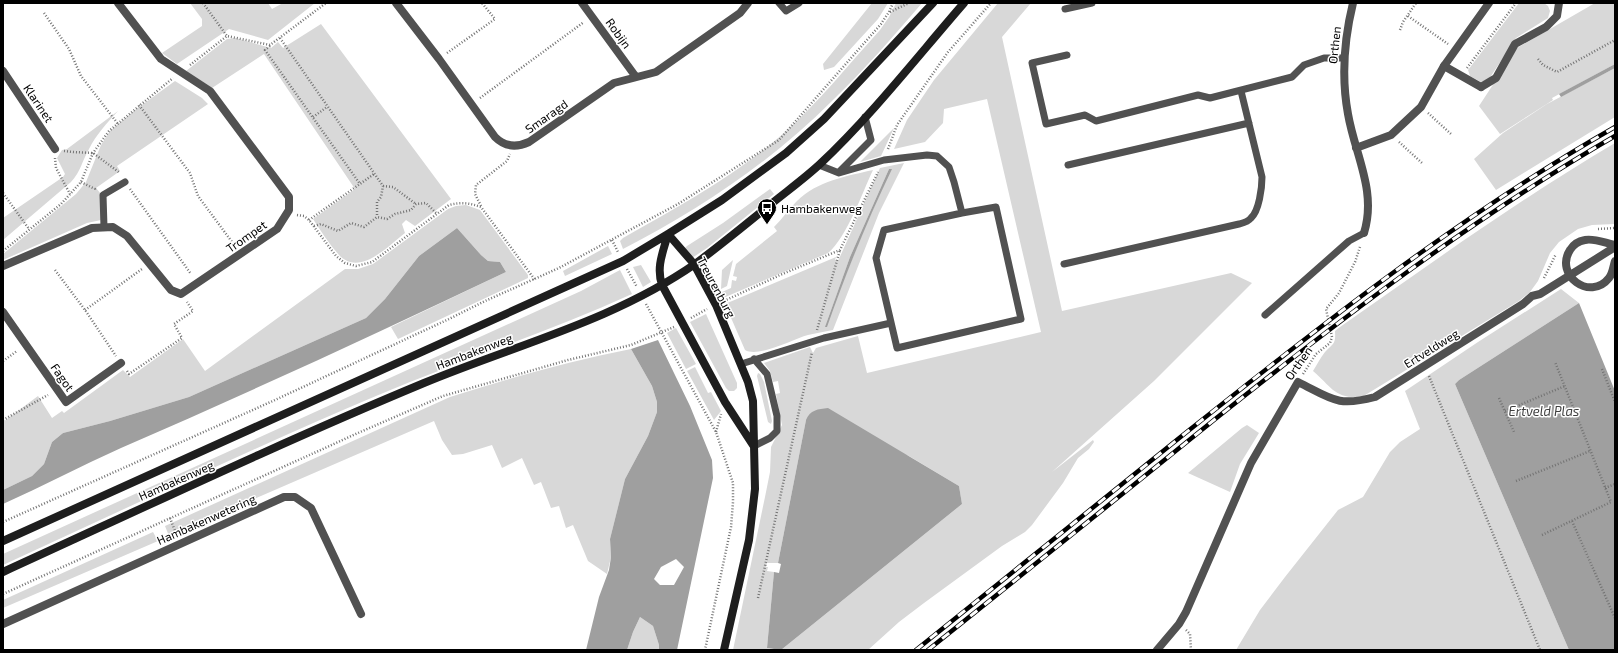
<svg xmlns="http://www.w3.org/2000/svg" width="1618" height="653" viewBox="0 0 1618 653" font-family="'Exo 2',sans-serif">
<rect width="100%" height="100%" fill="#fff"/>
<path fill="#d8d8d8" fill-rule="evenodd" d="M190,3H268L272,9L283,3H315L268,40L229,29L177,64L162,53L202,26V19Z
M872,3H888L878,19L834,67L824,70L823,64Z
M896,3H922C893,37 864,70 832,101C771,162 699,210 623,249L620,241L623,238C680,206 735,176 784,133C819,102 849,64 880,30L889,17Z
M998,3H1031L1002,37L1062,311L1231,273L1252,283L1154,381L1052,472L1093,440L1094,442L1089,449L1078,458L1063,483L1032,525L1025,532L1002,546L924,603L899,622L868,650H781L962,504L959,486L909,456L806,420L778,563H767L766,567H768L767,571L774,572L767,648L776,650H733L765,497L770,472L771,447L782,425L776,394L780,393L778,381L773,382L770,371L764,363L810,347L813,353L816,348L858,336L867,373L1041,332L987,99L944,109L943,123L925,142L894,149L907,120L934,80Z
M1519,3H1544L1548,6L1550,11L1548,18L1516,38L1489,79L1481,82L1470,76L1468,70Z
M1595,3H1615V64L1552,98L1553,100L1500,134L1479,106L1517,48Z
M321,24L451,199L415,226L406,220L402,224L405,233C388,246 360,277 339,255C329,244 321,231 313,219L355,189L264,54L212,88L186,71L227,39L235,38L271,48L278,42L283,48Z
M1615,68V117L1496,190L1474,159L1503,133L1547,104Z
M175,81L202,98L208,104L117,166L120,171L96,188L106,200L101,220L87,223L3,260V254L76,194L86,182L101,145L110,131L135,110Z
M118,111C107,123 96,135 89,149C82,161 81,171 71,182L3,240V218L63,177L65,174L57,158L62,150L67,149Z
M894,128L881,156L860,162Z
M1615,143V224L1592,225L1578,229L1559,242L1550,253L1538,281L1530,292L1519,301L1362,397C1334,399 1332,387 1313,371C1317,365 1320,358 1325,352C1333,343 1336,345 1335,331L1340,327C1430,264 1520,199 1615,143Z
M904,163L879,213L833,330C824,332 816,333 808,335C793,339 759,358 745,350L725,304L836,257L835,260L838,261L880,168ZM889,169H891L865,227L825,327L850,257Z
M873,170C862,193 847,237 828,253L723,298L722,292L731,288L732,280L736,281L737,277L733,276L736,264L777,231L774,227C782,219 789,209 797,201C817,181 847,176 873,170Z
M770,189L774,194L707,248L692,258L685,248L687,246L723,223Z
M466,205L480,210L528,275V278L398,339L391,327L506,272L500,262L488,261L481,255L457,228L419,256L385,299L366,318L189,397L110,421L63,433L52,442L44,464L32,476L3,490V422L38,396L52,418L62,411L64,413L123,370L130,377L183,339L205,371L345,269H358L373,264L448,209L456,206Z
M608,246L612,254L565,276L563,271Z
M733,260L727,286L721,289L722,270Z
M641,265L651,282L643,287L633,267Z
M620,270L632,294C549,332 461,360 376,396C251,449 127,508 3,565V554L581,291Z
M1561,289L1579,303L1459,380L1455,384L1569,650H1236L1260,610L1285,577L1338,510L1363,497L1390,452L1400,442L1420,429L1405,391L1478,342Z
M706,314L737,383V388L734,391H729L726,388L690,322Z
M676,328L696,364L686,369L667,333Z
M631,349L652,386L657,402V412L648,436L625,479L610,539L611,557L607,574L588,561L573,525L566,528L559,506L551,508L541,482L534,485L522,458L502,468L492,445L463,454L452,455L442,440L434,421L169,536L165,526L450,397C510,378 570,361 631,349Z
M695,367L708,393L711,392L721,411L714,420L687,371Z
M758,373L760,374L764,382L772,421L771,424L768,422L757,376Z
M1247,425L1259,433L1240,464L1230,492L1188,473L1242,428Z
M153,532L158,541L3,608V600Z
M640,617L653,626L659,645V650H627L633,632Z"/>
<path fill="#9f9f9f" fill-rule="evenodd" d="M1615,64V68L1561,97L1559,94Z
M889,169H892C867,221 846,273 827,327H825L850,257Z
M457,228L481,255L488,261L500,262L506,272C378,333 250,392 121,448C81,466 43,486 3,504V490L32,476L44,464L52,442L63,433L110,421L189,397L366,318L385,299L419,256Z
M1579,303L1615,391V650H1569L1455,384L1459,380Z
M658,340L690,406L712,460L713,478L677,650H659V645L653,626L640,617L633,632L627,650H586L599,597L609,570L611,557L610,539L625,479L648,436L657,412V402L652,386L631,349ZM676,559L684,567L674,585H660L654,579L661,567Z
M828,408L959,486L962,504L781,650L767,648L774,572L779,573L781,564L778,563L806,420C810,410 818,409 828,408Z"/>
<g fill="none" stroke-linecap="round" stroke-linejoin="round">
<path stroke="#737373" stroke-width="2.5" stroke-dasharray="1 2" stroke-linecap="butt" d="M203,3L227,36
M890,12L909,3
M44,13L69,49L81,76L118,124
M1408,16L1448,44
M1400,30L1403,22L1416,3
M280,38L383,186L381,197L377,202V217
M270,46L265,50L360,184
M447,53L495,19L482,3
M1538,59L1543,65L1557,72L1615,40
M190,65L227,36L270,45L326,3
M1467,68L1516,3
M480,98L584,22
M139,105L190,173L198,196L235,246
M1428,113L1451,134
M313,117L327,107
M1399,142L1422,163
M888,149L897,125L948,52L991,3
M64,151L73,152L93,153L120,173
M55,158L56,168L70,194
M81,182L95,189L94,191
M383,186L393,187L416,204
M130,189L191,274
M3,193L29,229
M481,206L475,194L476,185L507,161L510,154
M297,215L304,216L309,220L336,256L345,263L356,266L372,262L449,205C461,202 470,203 481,207L535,280
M309,220L374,174
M314,226L321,224L338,231L351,223L364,227L377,217L387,219L395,214L411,210L416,204L426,203L437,214
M1598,229L1615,228
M612,240L618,252
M3,251L61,204L81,182L93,153L109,131L173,78
M627,269L637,287
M55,270L85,310L116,356
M1544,278L1556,254
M724,301L780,275L840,250L878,172
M646,304L716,432L733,483V502L731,527L705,650
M85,310L142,269
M691,318L707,309
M817,330L840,250
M3,361L17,351
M1602,369L1615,402
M127,371L129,374L182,338L174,324L193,311L187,302
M1303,374L1316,354L1330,343L1332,337L1326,309L1339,293L1355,262L1360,247
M1429,376L1540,650
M1499,398L1514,432
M1505,411L1565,386
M3,420L48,395
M716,432L721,414
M1516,481L1590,451
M1605,488L1615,484
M170,518L177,536
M1572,521L1615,618
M3,522L275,400L449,319L485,301L559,268L678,204L779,140L881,24L889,12L893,3
M1542,535L1611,502L1555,362
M3,594L358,433L443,396L568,360L631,345L674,327
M758,598L812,352
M1186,630L1190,634L1191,650"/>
<path stroke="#515151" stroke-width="7" d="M779,3L786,11L799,3
M1065,9L1092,3
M1067,55L1032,63L1046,124L1085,115L1096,121L1198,95L1210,98L1292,77L1304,65L1324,58H1344
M819,165L839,173L884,160L927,155L937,156L949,167L954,182L962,213
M1068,165L1249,123
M840,171L871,140L865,117
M996,207L1021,319L897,348L876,258L884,230L962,213Z
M104,227L103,195L125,182
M1064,264L1239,224C1243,223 1248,222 1251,218C1259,211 1262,188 1262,177L1241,91
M1265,315L1349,241L1364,233
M741,364L824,338L891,323
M754,446L770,438L777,431V416L767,374L754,359"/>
<path stroke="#515151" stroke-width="8" d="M1444,66L1481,87"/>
<path stroke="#515151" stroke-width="8" d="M396,3L439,59L495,137C505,147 516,148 529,142L614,83L656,72L740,13L748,3
M582,3L636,77
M1353,3C1344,40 1341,76 1348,114C1355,155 1377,191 1364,233
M3,71L55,149
M1481,87L1496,78L1515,44L1546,27L1557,16L1559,3
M1356,148L1391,135L1421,107L1444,66L1489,3
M1615,245C1605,243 1594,238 1585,240C1579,241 1573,245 1570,250C1554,275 1590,302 1609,278C1613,273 1613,267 1615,261
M3,266L92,228L113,227L127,236L171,290L181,294L277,229L289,210V197L210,91L161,59L118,3
M3,312L66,402L121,363
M3,624L284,497H295L311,508L361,614
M1157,650L1179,624L1186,612L1251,463L1298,382C1332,399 1337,407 1375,397L1523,304L1532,296L1540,294L1615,247"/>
<path stroke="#1e1e1e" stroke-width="8" d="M668,234L694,264L716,305L748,382L753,401L755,489L749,540L724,650
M668,234C663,252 656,267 662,285L725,402L753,445
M3,541L623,261L668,234L722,200L786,153L824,119L933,3
M3,572C143,508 282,442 424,383C515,345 613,321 695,264C721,245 746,224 771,204C787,191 805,178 820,164C872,115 917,57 964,3"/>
<defs>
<path id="rail" d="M916,650C1005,578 1094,507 1183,435C1321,325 1461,215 1615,127
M928,650C1024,573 1119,497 1214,420C1342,318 1473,218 1615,136"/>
</defs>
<use href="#rail" stroke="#000" stroke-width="4.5"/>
<use href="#rail" stroke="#fff" stroke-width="3" stroke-dasharray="9" stroke-linecap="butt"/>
</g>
<defs>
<symbol id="bus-pin" viewBox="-11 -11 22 30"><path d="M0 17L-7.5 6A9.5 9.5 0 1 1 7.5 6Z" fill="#000" stroke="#fff"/><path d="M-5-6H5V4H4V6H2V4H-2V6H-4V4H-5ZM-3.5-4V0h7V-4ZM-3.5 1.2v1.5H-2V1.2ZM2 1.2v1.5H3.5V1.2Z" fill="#fff"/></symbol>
</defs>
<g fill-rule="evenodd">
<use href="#bus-pin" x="756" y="197" width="22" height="30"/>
</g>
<g text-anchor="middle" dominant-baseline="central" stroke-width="3" stroke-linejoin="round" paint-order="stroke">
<g font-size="12" fill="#000" stroke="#fff">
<text transform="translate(619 33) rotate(54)">Robijn</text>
<text transform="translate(1334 45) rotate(-84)">Orthen</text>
<text transform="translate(39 103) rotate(56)">Klarinet</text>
<text transform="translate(546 116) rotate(-35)">Smaragd</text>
<text transform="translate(246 236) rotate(-35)">Trompet</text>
<text transform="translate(717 287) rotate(62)">Treurenburg</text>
<text transform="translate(1431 348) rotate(-32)">Ertveldweg</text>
<text transform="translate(474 351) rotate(-21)">Hambakenweg</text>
<text transform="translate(1298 363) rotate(-55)">Orthen</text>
<text transform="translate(63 377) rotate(55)">Fagot</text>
<text transform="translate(176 480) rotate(-24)">Hambakenweg</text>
<text transform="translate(206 519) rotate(-24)">Hambakenwetering</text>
</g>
<g font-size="12" fill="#000" stroke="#fff" text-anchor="start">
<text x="781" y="208">Hambakenweg</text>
</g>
<g font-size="13" font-style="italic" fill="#404040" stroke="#fff">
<text x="1544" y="411">Ertveld Plas</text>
</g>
</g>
<rect width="1618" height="653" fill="none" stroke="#000000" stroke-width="8"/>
</svg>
